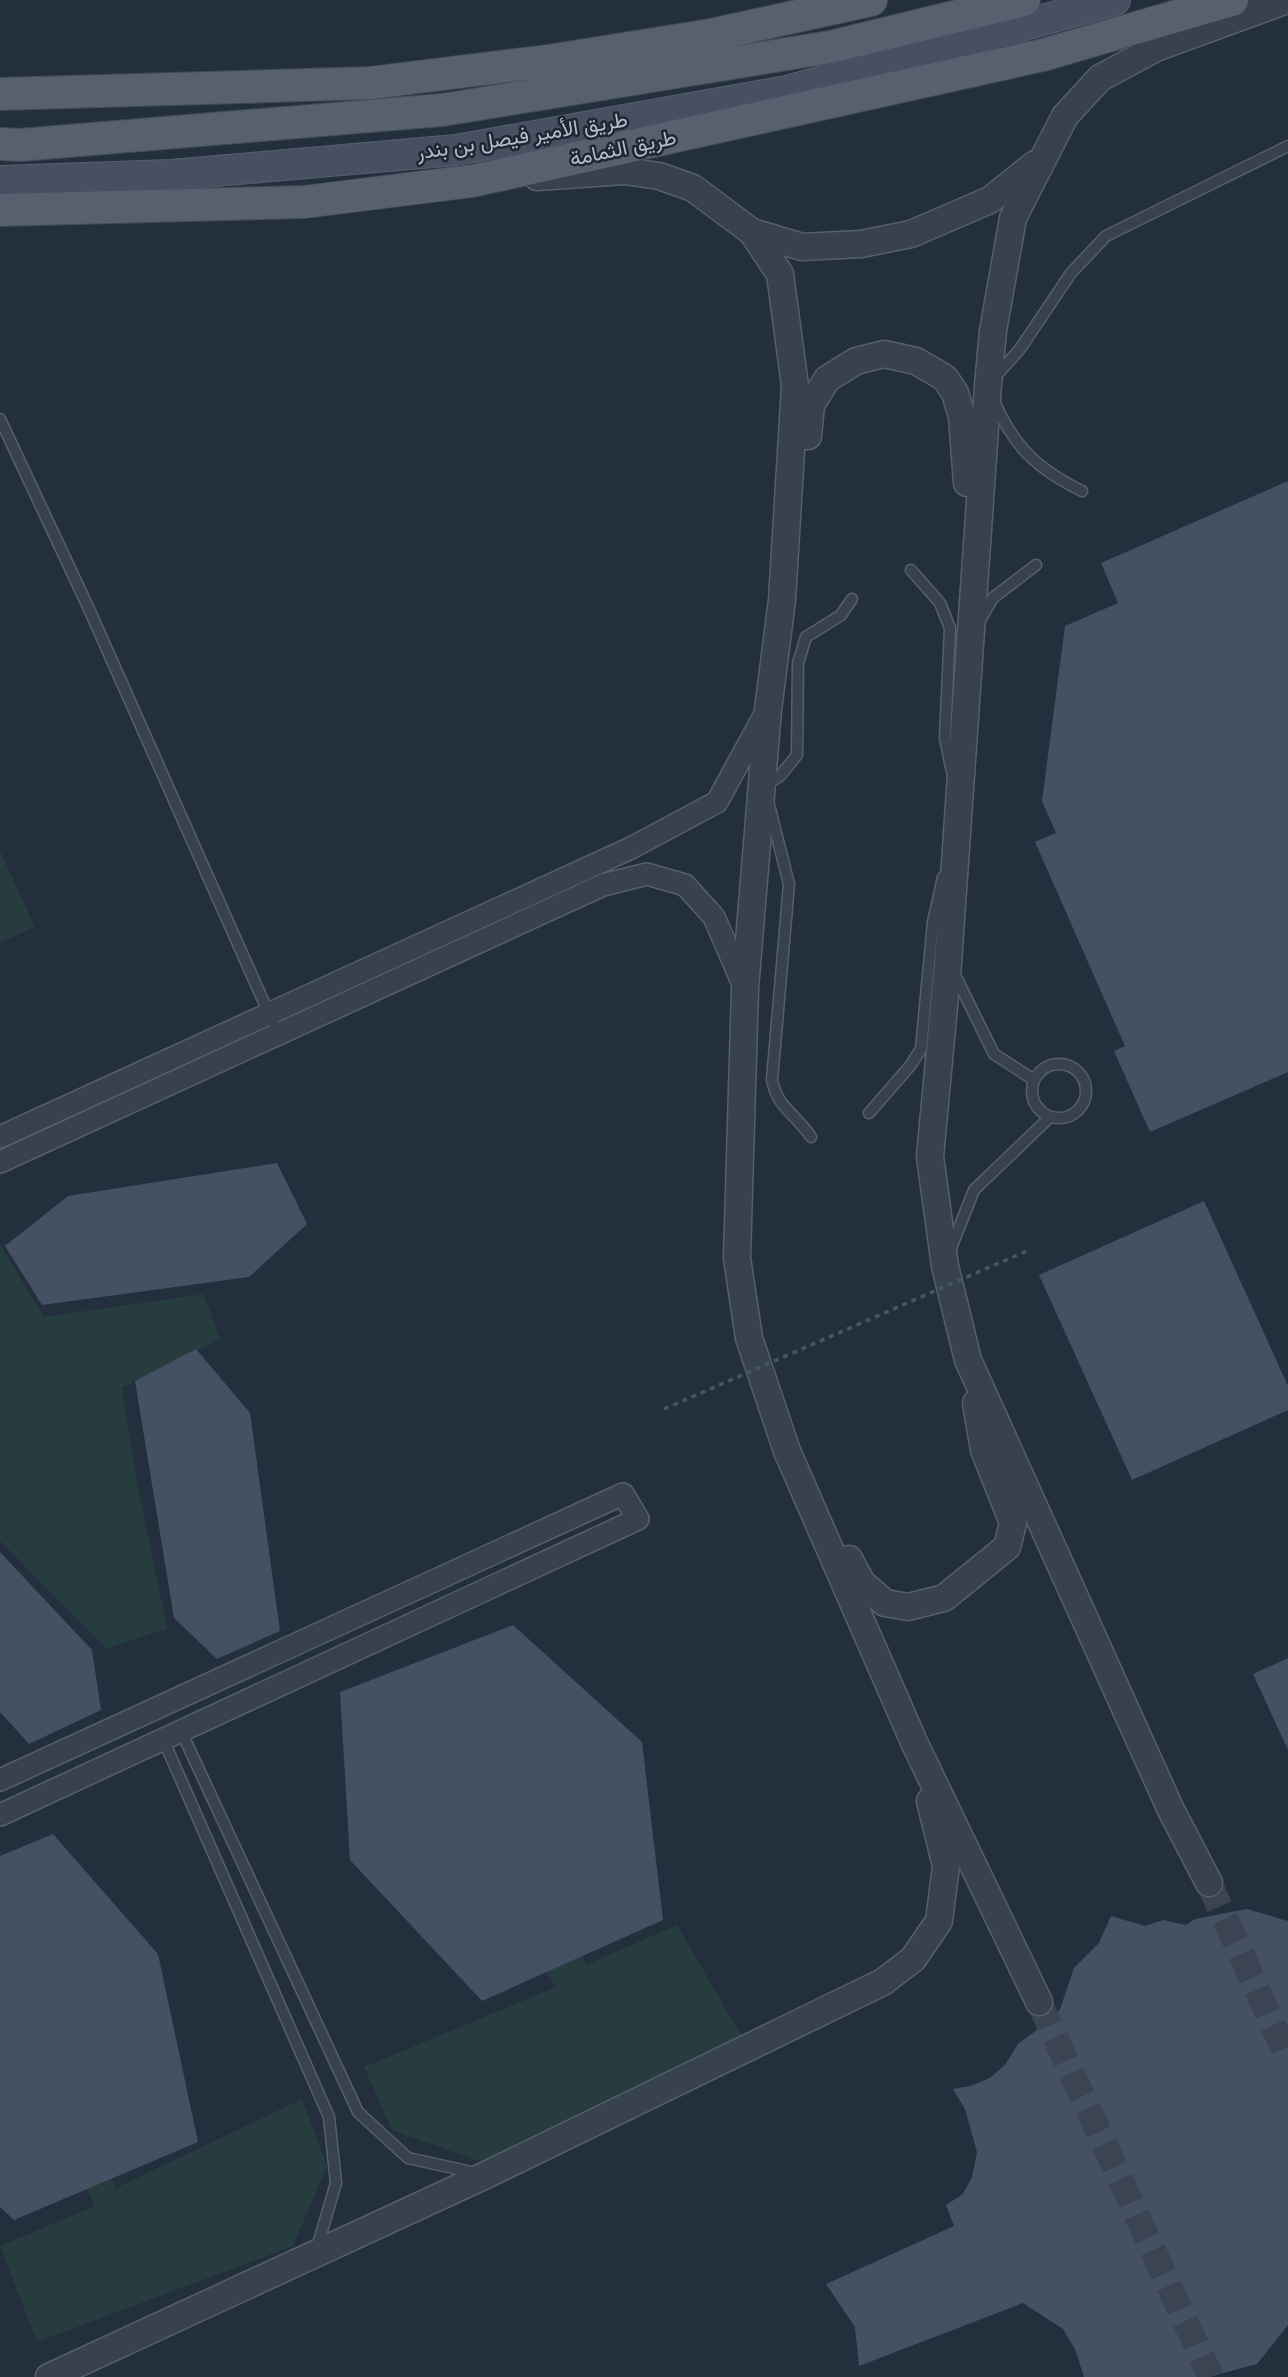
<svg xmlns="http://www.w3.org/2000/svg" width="1288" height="2377" viewBox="0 0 1288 2377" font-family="'Fira Sans',Vazirmatn,sans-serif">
<rect width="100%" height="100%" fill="#242f3e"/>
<path fill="#263c3f" d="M0,851L35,927L0,943Z
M0,1244L44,1317L204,1294L220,1339L122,1388L139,1492L167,1628L107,1649L0,1541Z
M467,1843L544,1869L586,1965L677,1925L745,2042L485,2163L392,2130L364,2067L556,1987Z
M0,1956L70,2083L116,2188L302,2099L327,2166L293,2246L37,2342L0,2246L95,2206L52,2119Z"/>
<path fill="#455162" d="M1288,481V1072L1150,1132L1114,1051L1125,1046L1035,842L1056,833L1042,801L1065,626L1118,603L1101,563Z
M277,1163L307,1224L249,1277L42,1305L5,1246L68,1196Z
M1204,1201L1288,1386V1410L1132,1480L1039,1275Z
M196,1349L250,1413L280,1631L217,1659L174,1618L135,1381Z
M0,1552L92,1650L101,1710L29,1744L0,1712Z
M513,1625L642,1742L663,1920L482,2001L350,1860L340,1692Z
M1288,1658V1750L1253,1674Z
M53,1834L158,1954L198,2142L14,2220L0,2207V1856Z
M1247,1909L1288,1921V2325L1257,2364L1208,2377H1084L1075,2349L1063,2329L1023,2303L859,2366L855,2327L826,2284L954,2226L946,2205L963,2194L972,2177L977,2152L965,2109L953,2089L971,2086L990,2078L1005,2065L1018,2044L1049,2021L1060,2009L1074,1968L1099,1943L1111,1916L1145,1926L1163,1920L1186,1925L1195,1919Z"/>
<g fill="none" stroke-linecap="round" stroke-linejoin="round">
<path stroke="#3a4453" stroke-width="26" stroke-dasharray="26 13" stroke-linecap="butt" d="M1209,1883L1288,2058
M1039,2002L1211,2377"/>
<defs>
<path id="service" d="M994,378L1020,349L1071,273L1106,236L1288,146
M994,401C1014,447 1037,469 1082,491
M0,419L89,609L278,1034
M911,570L940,603L950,628L945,738L952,772
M979,622L993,598L1036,565
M764,786L780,776L797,755L798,663L806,637L841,615L852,599
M769,805L789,884L772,1080C778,1109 795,1113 811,1137
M953,971L994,1054L1034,1080
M1032 1091a27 27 0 1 1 54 0a27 27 0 1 1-54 0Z
M869,1113L910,1066L921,1049L933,922L943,877
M949,1253L974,1190L1050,1117
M181,1731L358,2112L408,2158L476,2173
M163,1739L329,2117L336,2183L317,2248"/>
<path id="minor" d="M0,1137L631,848L717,802L765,714
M0,1162L603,885L647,874L685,885L714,917L745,989
M0,1780L623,1494L638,1519L0,1815"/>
<path id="tertiary" d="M537,177L624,171L659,176L693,188L752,232L780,274L795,386L782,600L768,710L745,989L737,1258L749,1338L787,1451L914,1742L1039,2002
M752,232L802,247L861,244L911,234L990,200L1035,164
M808,436L811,405L827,379L856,361L884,354L916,361L945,378L955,393L962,417L967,483
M849,1559L862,1583L885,1603L908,1607L944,1598L1007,1547L1013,1523L984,1450L976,1403
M1209,1883L1171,1810L968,1360L945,1266L930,1157L948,963L988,385L993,331L1013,218L1065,116L1100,78L1156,48L1287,0
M49,2377L486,2175L883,1982L913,1959L939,1921L946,1866L930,1801"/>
<path id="secondary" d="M0,181L171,175L456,150L787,91L1115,0"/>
<path id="primary" d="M0,94L370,83L548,61L711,35L871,0
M0,144L20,145L442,110L830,47L1024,0
M0,210L304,202L472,181L1043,55L1232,0"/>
</defs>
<use href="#service" stroke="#565f6c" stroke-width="13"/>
<use href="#minor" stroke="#565f6c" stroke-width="24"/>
<use href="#tertiary" stroke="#565f6c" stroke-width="29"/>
<use href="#secondary" stroke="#565f6c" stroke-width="32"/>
<use href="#primary" stroke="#414a57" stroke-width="34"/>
<use href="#service" stroke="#38414e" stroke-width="10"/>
<use href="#minor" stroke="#38414e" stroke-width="21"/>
<use href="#tertiary" stroke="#38414e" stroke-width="26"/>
<use href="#secondary" stroke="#465061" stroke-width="30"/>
<use href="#primary" stroke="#56606e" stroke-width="32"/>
<path stroke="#44595c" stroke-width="3.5" stroke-dasharray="5 5" stroke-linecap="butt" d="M664,1409L1029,1250"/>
</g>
<g text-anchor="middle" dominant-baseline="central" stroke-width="5" stroke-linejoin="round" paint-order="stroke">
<g font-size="21" fill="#b4bcc9" stroke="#1d2633">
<text transform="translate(522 136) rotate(-9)">طريق الأمير فيصل بن بندر</text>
<text transform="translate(623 148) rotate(-12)">طريق الثمامة</text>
</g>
</g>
</svg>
